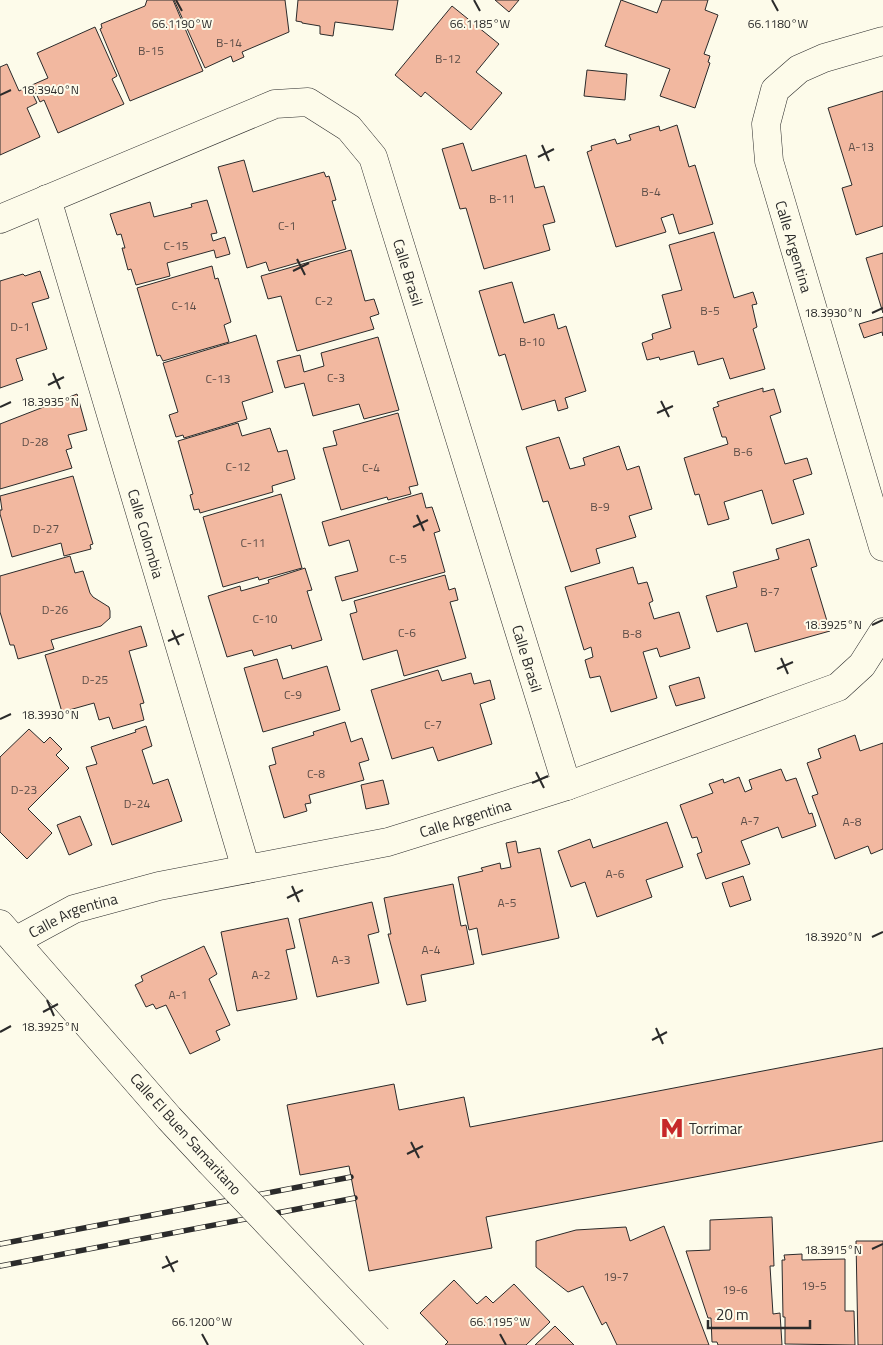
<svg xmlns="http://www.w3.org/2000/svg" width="883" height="1345" viewBox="0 0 883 1345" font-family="'Titillium Web',sans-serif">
<rect width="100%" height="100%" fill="#fdfbea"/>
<path fill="#f2b8a0" stroke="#2b2b2b" d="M147,0H173L203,71L130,101L100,29L102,28L101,24L145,6Z
M174,0H285L289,32L242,52L244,57L233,62L231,56L205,68Z
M298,0H398L393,30L335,22L333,36L320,34V26L302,23V22L296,21Z
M495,0H519L509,12Z
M621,0L657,13L662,0H708L705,10L718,15L704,54L710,56L708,62L710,63L695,108L660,96L670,69L605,46Z
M452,6L499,44L476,72L502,93L471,130L425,92L421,97L395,75Z
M95,27L117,76L112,79L124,104L58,133L44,100L40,102L32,85L48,78L37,53Z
M7,64L19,91L29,86L37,103L27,108L40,137L0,155V67Z
M587,70L627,74L625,100L584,96Z
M883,91V226L856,235L842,188L852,185L828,108Z
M677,125L689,167L695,165L713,224L679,234L673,214L661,218L666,232L616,247L587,152L592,150L591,146L615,139L617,144L631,140L629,135L659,126L660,131Z
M463,143L472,171L526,155L535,188L544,186L555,222L543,225L550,250L484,269L466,208L460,209L442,149Z
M244,160L253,192L324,172L326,177L329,176L336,200L332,201L346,249L269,271L266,262L247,268L218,167Z
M207,200L217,233L211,234L213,241L225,237L230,254L216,258L214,250L167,263L170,276L136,285L131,269L128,270L122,248H125L121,234L117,235L110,214L150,202L154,217L192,207L191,204Z
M714,232L734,298L753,292L757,304L752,305L757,327L753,329L765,369L730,379L723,358L698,365L694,351L660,360L659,357L647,360L642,343L653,339L652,334L671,328L662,295L682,290L669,245Z
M351,250L365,301L374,299L379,314L370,317L374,329L297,351L281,296L268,299L261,276Z
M883,253V313L866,258Z
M212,266L215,279L218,278L231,322L224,325L229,342L163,361L160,355L157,356L137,288Z
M40,271L49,298L32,303L47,349L16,359L23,380L0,388V281L23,274L25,276Z
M512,282L524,323L554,314L558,329L566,326L586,391L565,398L568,408L558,411L555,400L522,410L505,354L499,356L479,291Z
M883,317V336L882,332L864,338L859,324Z
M256,335L273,392L242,402L247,419L184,438L183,435L176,437L169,415L178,412L163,363Z
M378,337L399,410L364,419L359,404L313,416L304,383L285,388L277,361L300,355L304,372L324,366L321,353Z
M763,388V392L774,389L781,412L770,416L785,464L807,458L812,474L793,480L804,514L772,524L762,490L724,502L729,519L708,525L699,494L695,495L684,458L728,444L726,437H722L713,408L719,406L717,402Z
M77,394L87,430L68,435L72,448L66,450L72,468L0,489V424Z
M398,413L418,485L409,487L411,494L388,500L387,497L341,510L323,448L337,445L333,431Z
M238,423L242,436L270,428L278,452L287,450L295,479L272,486L273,492L200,513L199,509L194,510L190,495L193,494L178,441Z
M559,437L570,469L585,465L583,458L619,446L627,470L639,466L652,509L629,516L636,537L596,549L600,563L571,572L548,501L543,502L526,447Z
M73,476L93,544L90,545L91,549L64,556L61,543L12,557L0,514V510H2L0,496Z
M422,493L426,508L432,507L440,531L434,533L445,572L342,601L335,577L358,571L349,540L329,546L322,522Z
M281,494L302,568L259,580L258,577L223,587L203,517Z
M809,539L817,566L811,568L830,631L755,652L747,623L717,632L706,596L737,587L733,572L779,559L776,549Z
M70,556L75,573L83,571L90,593L93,597L109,607L110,611V618L101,626L51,640L54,649L18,659L14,645H10L0,612V576Z
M633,567L638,584L647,582L653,601L649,603L654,619L679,612L690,648L660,657L657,648L643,652L657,698L611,712L600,676L590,678L585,660L593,657L591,647L584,650L565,587Z
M305,568L312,590L307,591L322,640L292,649L291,645L254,656L252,650L227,657L208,596L240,586L241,591L269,583L268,580Z
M445,575L449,590L455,588L458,600L450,602L466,658L404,676L397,650L363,660L350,614L357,612L354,601Z
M141,626L147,646L129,651L144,703L140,704L144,720L113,729L109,717L99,720L94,703L62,712L45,655Z
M277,659L283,679L327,666L340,710L263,732L244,668Z
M438,670L442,681L471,673L474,684L490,680L495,699L480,704L492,744L438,761L433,747L392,759L371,690Z
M699,677L705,698L676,706L669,686Z
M345,722L351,742L362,738L369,760L359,763L364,780L309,795L311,803L305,804L307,811L284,818L269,766L276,764L272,748L314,735L313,732Z
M146,726L152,746L142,750L153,784L168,779L182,821L112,845L86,767L97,764L91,747L136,732L135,730Z
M29,729L44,743L50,737L62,749L56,755L69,768L28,809L52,833L27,859L0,832V757Z
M855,735L860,751L883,743V849L871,854L868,846L835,859L812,796L818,794L807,763L821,758L818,749Z
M781,769L786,781L796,778L809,814L812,813L816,826L782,838L778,827L741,841L750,864L706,879L697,854L702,852L697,837L692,838L680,805L713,793L709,784L723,779L724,783L739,777L745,792L752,789L749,780Z
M383,780L389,804L366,809L361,785Z
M80,816L92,845L69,855L57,825Z
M667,822L683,867L646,880L652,897L597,917L585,882L571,887L558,851L590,839L593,848Z
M516,841L518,853L540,848L559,938L482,955L477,928L469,930L458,877L483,871L481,868L500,863L501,869L511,867L506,843Z
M743,876L751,900L730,907L722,883Z
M453,884L461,926L466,925L474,964L421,975L426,1001L407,1005L388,934H391L384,898Z
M372,902L379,932L368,935L379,983L317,997L299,919Z
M288,918L295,948L286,950L297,999L237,1011L221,932Z
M204,946L217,974L209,979L230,1025L216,1031L220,1040L190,1054L166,1005L156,1009L153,1004L146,1007L135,985L143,981L141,976Z
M883,1048V1141L486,1217L492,1248L369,1271L349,1166L300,1175L287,1105L394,1084L399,1110L464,1097L470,1127Z
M772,1217L774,1266H770L773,1314L780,1313L782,1345H718L717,1342H712L711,1318H708L686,1251L710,1250V1220Z
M664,1226L709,1345H617L606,1322L602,1325L583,1286L568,1292L536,1267V1241L576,1230L626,1227L630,1241Z
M856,1241H883V1345H858Z
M802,1254V1260L845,1259V1311H854L855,1345L785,1344V1317H783L782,1260H785L784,1255Z
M454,1280L477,1304L486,1296L493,1303L514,1284L550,1322L526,1345H445L448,1342L420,1313Z
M555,1326L574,1345H535Z"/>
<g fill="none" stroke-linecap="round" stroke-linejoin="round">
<defs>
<g id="minor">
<path id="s1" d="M883,41L824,58L799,69L775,90L766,124L769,161L883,547"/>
<path id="s2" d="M47,199L246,869"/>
<path id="s3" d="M0,219L275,104L308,102L349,128L373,157L567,786"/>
<path id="s4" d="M15,941L74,909L159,886L388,842L567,786L838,687L862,665L883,632"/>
</g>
<path id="tertiary" d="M0,924L169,1118L209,1161"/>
</defs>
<use href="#minor" stroke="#2b2b2b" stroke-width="29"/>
<use href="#tertiary" stroke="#2b2b2b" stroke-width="29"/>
<use href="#minor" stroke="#fdfbea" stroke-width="28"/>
<use href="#tertiary" stroke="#fdfbea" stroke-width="28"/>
<defs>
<path id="rail" d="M0,1244L351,1177
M0,1266L355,1198"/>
</defs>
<use href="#rail" stroke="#2b2b2b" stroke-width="5.5"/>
<use href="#rail" stroke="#fdfbea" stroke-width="4" stroke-dasharray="11" stroke-linecap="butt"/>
<defs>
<path id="tertiary-bridge" d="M209,1161L378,1339"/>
</defs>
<use href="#tertiary-bridge" stroke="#2b2b2b" stroke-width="29" stroke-linecap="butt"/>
<use href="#tertiary-bridge" stroke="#fdfbea" stroke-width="28"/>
</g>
<path fill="none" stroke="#2b2b2b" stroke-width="2" d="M176,0L182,11M474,0L480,11M772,0L778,11M0,95L11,90M542,145L549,161M538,157L554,149M297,259L305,275M293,271L309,263M872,313L883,308M53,373L60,389M48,385L64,377M661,401L669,417M0,407L11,402M657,413L673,406M417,515L424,531M413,527L428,520M872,625L883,620M172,630L179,645M168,641L184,634M781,658L788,674M777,669L793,662M0,719L11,714M536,772L544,788M532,783L548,776M292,886L299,902M287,898L303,890M872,937L883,932M47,1000L54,1016M43,1012L58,1004M656,1028L663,1044M0,1032L11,1026M652,1040L667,1032M411,1142L419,1158M407,1154L423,1146M872,1249L883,1244M166,1256L174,1272M162,1268L178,1261M202,1334L208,1345M500,1334L506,1345"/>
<defs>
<symbol id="metro-bare" viewBox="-9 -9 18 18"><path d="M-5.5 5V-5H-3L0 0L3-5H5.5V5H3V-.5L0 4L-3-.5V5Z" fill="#c62828" stroke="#fdfbea" stroke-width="2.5" paint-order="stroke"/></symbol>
</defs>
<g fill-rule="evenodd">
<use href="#metro-bare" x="656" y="1112" width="32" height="32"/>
</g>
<g text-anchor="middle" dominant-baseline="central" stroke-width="4" stroke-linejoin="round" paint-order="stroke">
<g font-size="12" fill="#5d4e48">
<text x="229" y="42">B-14</text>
<text x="151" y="50">B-15</text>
<text x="448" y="58">B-12</text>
<text x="861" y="146">A-13</text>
<text x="651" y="191">B-4</text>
<text x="502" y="198">B-11</text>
<text x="287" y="225">C-1</text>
<text x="176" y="245">C-15</text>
<text x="324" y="300">C-2</text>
<text x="184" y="305">C-14</text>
<text x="710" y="310">B-5</text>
<text x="20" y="326">D-1</text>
<text x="532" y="341">B-10</text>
<text x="336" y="377">C-3</text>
<text x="218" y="378">C-13</text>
<text x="35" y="441">D-28</text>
<text x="743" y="451">B-6</text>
<text x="238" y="466">C-12</text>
<text x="371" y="467">C-4</text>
<text x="600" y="506">B-9</text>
<text x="46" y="528">D-27</text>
<text x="253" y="542">C-11</text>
<text x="398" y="558">C-5</text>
<text x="770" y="591">B-7</text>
<text x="55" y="609">D-26</text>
<text x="265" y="618">C-10</text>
<text x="407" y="632">C-6</text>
<text x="632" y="633">B-8</text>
<text x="95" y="679">D-25</text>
<text x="293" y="694">C-9</text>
<text x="433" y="724">C-7</text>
<text x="316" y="773">C-8</text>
<text x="24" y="789">D-23</text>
<text x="137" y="803">D-24</text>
<text x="750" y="820">A-7</text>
<text x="852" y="821">A-8</text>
<text x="615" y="873">A-6</text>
<text x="507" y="902">A-5</text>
<text x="431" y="949">A-4</text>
<text x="341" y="959">A-3</text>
<text x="261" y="974">A-2</text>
<text x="178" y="994">A-1</text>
<text x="616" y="1276">19-7</text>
<text x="814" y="1285">19-5</text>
<text x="735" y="1289">19-6</text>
</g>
<g font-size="15" fill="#2b2b2b" stroke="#fdfbea">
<text stroke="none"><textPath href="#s1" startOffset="282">Calle Argentina</textPath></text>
<text stroke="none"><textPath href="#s3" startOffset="538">Calle Brasil</textPath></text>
<text stroke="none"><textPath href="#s2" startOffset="349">Calle Colombia</textPath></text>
<text stroke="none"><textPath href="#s3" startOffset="942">Calle Brasil</textPath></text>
<text stroke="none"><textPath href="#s4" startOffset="469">Calle Argentina</textPath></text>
<text stroke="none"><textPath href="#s4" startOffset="64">Calle Argentina</textPath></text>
<text transform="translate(186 1134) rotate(48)">Calle El Buen Samaritano</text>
</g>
<g font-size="15" fill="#2b2b2b" stroke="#fdfbea" text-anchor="start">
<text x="689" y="1128">Torrimar</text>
</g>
</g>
<g font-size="12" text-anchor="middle" fill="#2b2b2b" stroke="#fdfbea" stroke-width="4" stroke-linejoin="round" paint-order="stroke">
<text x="182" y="28">66.1190°W</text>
<text x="778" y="28">66.1180°W</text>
<text x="480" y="28">66.1185°W</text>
<text x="50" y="94">18.3940°N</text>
<text x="833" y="317">18.3930°N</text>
<text x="50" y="406">18.3935°N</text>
<text x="833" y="629">18.3925°N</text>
<text x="50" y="719">18.3930°N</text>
<text x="833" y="941">18.3920°N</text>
<text x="50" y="1031">18.3925°N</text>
<text x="833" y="1254">18.3915°N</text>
<text x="202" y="1326">66.1200°W</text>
<text x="500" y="1326">66.1195°W</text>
</g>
<path d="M708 1320v8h102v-8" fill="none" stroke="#2b2b2b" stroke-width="2.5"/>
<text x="716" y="1320" font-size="15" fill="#2b2b2b" stroke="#fdfbea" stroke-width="4" paint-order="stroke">20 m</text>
</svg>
